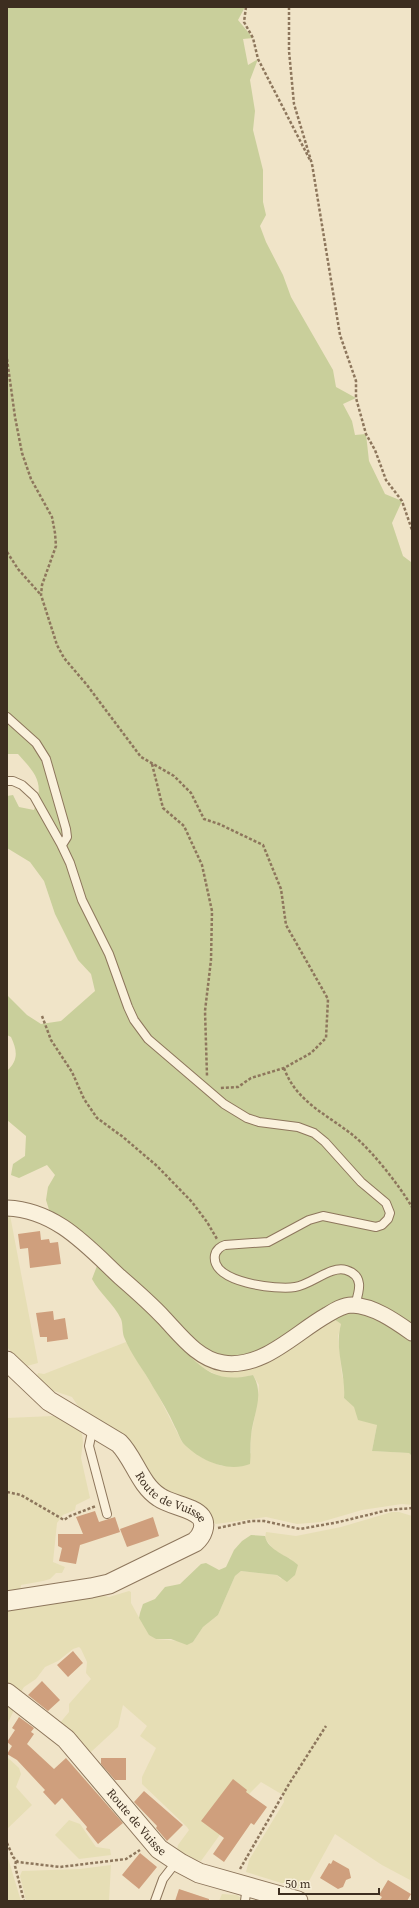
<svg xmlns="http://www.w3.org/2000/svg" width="419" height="1908" viewBox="0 0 419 1908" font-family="'Source Serif 4',serif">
<rect width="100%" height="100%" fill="#f0e4c8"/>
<path fill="#e6deb5" d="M10,1215L38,1363L27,1366L15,1356L7,1347V1216Z
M324,1312L341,1324L338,1337L342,1375L345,1385L344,1398L377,1425L372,1451L409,1453L412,1456V1505L402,1504L362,1510L321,1522L297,1524L266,1517L216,1524L167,1495L80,1409L72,1397L51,1390L36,1379L38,1373L44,1374L126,1342L158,1395L182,1442L204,1459L222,1466L251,1453V1435L257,1405L259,1385L253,1375L239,1378H223L201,1367L191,1357Z
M53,1416L74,1424L82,1434L83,1442L81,1458L90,1498L76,1505L75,1510L63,1515L57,1523L53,1562L65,1567L62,1573H56L50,1579L43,1581L21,1585L20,1594L7,1596V1418Z
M392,1512H399L412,1516V1881L382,1865L335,1834L304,1890L246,1872L249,1860L284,1802L283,1795L261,1782L250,1793L201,1861L194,1859L177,1850L178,1845L189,1830L187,1827L142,1784V1777L156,1748L140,1736L147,1726L123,1705L118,1727L91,1752L59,1724L69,1712V1704L91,1679L86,1673L87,1662L81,1649L79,1647L73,1649L58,1661L45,1667L36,1679L24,1687L21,1692L7,1686V1609L101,1595L109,1597L129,1591L131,1592V1603L142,1623L156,1639L193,1642L203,1627L218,1615L235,1576L241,1571L277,1575L281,1579L291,1559L276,1552L270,1545L265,1538L266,1532L296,1536L341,1527Z
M7,1699L15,1708L7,1725Z
M7,1757L19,1768L21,1774L16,1787L32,1805L7,1829Z
M69,1820L80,1824L96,1847L110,1849L111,1855L79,1859L55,1835Z
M7,1855L11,1868L21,1901H7Z
M111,1865L109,1901H26L20,1876L22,1871L80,1869Z
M222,1894L237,1895L241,1898V1901H219Z"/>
<path fill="#c9cf9b" d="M7,7H245L238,20L253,38L243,39L248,65L258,59L250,80L255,111L253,130L263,170V202L266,215L260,226L266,242L283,275L291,297L333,370L336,387L356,398L343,404L352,421L355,435L366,434L369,461L385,494L402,501L392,523L403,556L411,562L412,568V1456L409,1453L372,1451L377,1425L358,1420L354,1407L344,1398C346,1373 334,1349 341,1324L324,1312L269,1348L231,1359L196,1355L191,1357C210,1377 227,1381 253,1375C265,1396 253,1414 251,1436C250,1445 251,1455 250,1464C227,1473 199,1460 183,1443C180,1439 178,1432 175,1427C169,1413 161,1400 153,1387C144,1370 131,1355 124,1337C122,1331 123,1324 121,1319C114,1304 100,1294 92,1279L100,1258L50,1213L46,1200L48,1187L55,1175L47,1165L19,1178L11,1175L13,1164L25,1156L26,1136L7,1120V1071C19,1060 17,1050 11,1037L7,1035V995L27,1015L41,1024L61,1021L95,991L91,974L78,960L55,914L44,881L30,862L7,848V796L13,795L19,807L34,810C45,783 36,774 18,754H7Z
M251,1535L265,1536C268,1551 288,1555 298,1565L295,1575L287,1582L277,1575L241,1571L235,1576L218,1615L203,1627L193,1642L187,1645L171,1639H156L149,1635L139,1618L140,1613L143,1604L155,1599L165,1587L180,1584L201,1564L206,1563L219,1570L226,1567L234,1550L242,1541Z"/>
<path fill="#cf9f7d" d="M40,1231L41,1240L49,1239L50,1243L58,1242L61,1264L30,1268L28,1248L20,1249L18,1234Z
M53,1311L54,1320L65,1318L68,1339L47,1342V1337H40L36,1313Z
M95,1511L99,1522L115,1517L120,1532L80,1545L76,1564L59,1561L62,1548L58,1546V1534H83L76,1517Z
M153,1517L159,1536L127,1547L120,1529Z
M73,1651L83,1663L68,1677L57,1665Z
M42,1681L60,1700L48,1711L28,1695Z
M19,1717L34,1728L31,1732L34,1734L27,1744L54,1769L66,1758L123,1823L98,1844L86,1829L87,1827L62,1798L55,1805L43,1792L45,1790L17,1760L7,1754L12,1746L7,1742L15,1730L12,1728Z
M101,1758H126V1780H115L101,1764Z
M233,1779L247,1790L246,1792L267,1807L254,1825L251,1823L224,1862L213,1854L224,1838L201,1821Z
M144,1791L183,1825L167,1841L156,1828L157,1826L134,1802Z
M140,1853L157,1867L139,1889L122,1875Z
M333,1860L349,1869L351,1878L346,1880L343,1887L338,1889L320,1878L329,1863L331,1864Z
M388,1880L411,1894L407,1901H379L382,1897L379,1895Z
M179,1889L209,1899V1901H175Z"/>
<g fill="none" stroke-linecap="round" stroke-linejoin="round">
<defs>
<path id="service" d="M7,717L36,743L46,759L66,829L67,837L62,845
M7,781H13L22,785L34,796L61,844L70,863L82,900L109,954L128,1007L134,1020L148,1039L224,1104L247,1118L259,1122L298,1127L314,1133L325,1142L361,1182L386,1203L390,1213L388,1219L382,1225L376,1227L323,1216L309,1220L268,1242L225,1245C221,1246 216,1250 215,1255C210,1283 278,1290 295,1287C311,1285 331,1265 346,1270C365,1276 359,1292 355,1305
M93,1427L89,1446L107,1514
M155,1901L163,1879L177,1861
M245,1901L247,1886"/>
<path id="minor" d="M7,1208C56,1210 87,1246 120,1277C135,1290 151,1304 164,1318C181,1336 198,1359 223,1363C263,1369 295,1333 327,1315C335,1310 343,1305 352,1305C374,1306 395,1321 412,1333"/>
<g id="tertiary">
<path id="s1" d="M7,1361L49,1401L119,1443C134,1458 140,1485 159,1497C170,1505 193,1507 201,1517C207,1525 202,1536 195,1542L109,1584L91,1588L7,1601"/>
<path id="s2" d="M7,1693L66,1739L159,1849L180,1863L199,1873L298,1901"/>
</g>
</defs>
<use href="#service" stroke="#8d765c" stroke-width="10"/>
<use href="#minor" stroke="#8d765c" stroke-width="17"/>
<use href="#tertiary" stroke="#8d765c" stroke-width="21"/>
<path stroke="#8d765c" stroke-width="2.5" stroke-dasharray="3 2" stroke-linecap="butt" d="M246,7L244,22L253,38L258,59L310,160
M289,7V51L294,104L312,164L340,335L356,381V398L366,434L375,450L386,480L402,501L412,530
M7,359L15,417L22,453L31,479L52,517L55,533L56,546L42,585L41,595L57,645L64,658L87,685L141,757L174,776L191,793L204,819L219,824L263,845L281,889L286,925L328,999L326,1038L311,1053L284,1068L251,1078L238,1087L220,1088
M7,552L18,569L41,595
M152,764L163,808L184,826L202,865L212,911L211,960L205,1011L207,1076
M42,1016L51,1040L72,1072L84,1099L97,1118L123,1137L157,1166L192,1202L207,1222L217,1239
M284,1068C296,1102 328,1115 354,1136C373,1152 399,1185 412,1207
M7,1492L21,1495L64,1520L70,1516L96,1506
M218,1528L251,1521H264L300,1529L339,1522L388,1510L412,1508
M7,1843L13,1857L18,1862L60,1867L126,1859L140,1850
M16,1861L15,1866L24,1901
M240,1869L289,1784L326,1726"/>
<use href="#service" stroke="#faf1dc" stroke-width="8"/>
<use href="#minor" stroke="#faf1dc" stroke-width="15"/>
<use href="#tertiary" stroke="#faf1dc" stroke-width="19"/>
</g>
<g text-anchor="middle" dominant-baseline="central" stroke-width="3" stroke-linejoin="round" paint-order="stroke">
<g font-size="12" fill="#3d2e20" stroke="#f7eed8">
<text stroke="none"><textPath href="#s1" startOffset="217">Route de Vuisse</textPath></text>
<text stroke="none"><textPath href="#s2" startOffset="184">Route de Vuisse</textPath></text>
</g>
</g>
<rect width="419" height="1908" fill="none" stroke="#3d2e20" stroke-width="16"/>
<path d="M279 1888v6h100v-6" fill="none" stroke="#3d2e20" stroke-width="2"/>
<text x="285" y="1888" font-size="12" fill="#3d2e20" stroke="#f7eed8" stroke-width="3" paint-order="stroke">50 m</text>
</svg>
